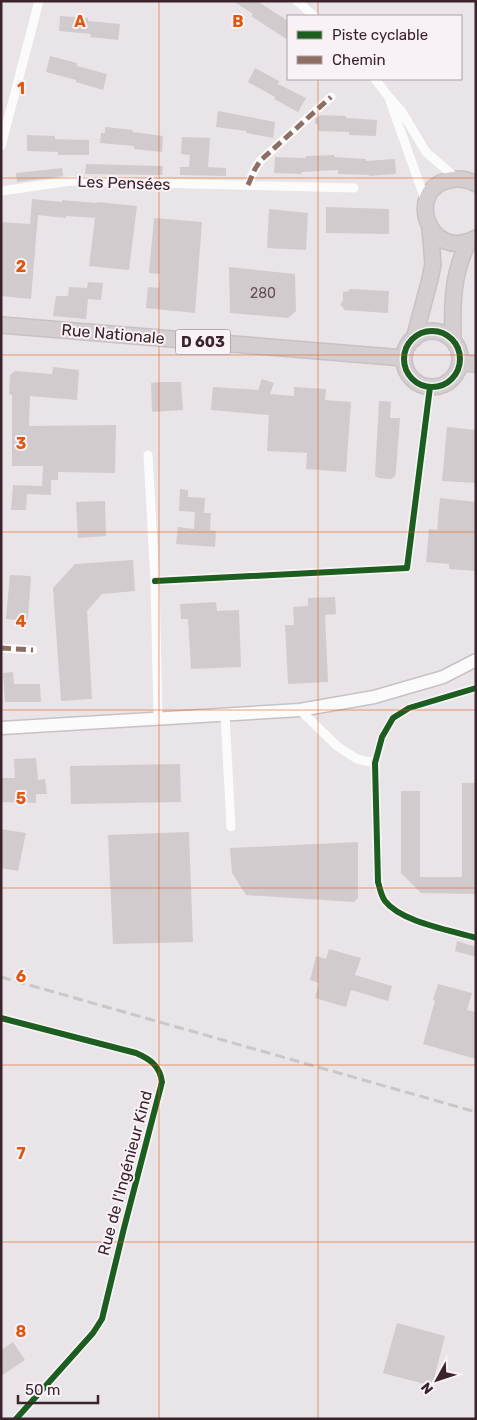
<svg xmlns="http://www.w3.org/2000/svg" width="477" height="1420" viewBox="0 0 477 1420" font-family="Rubik,sans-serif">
<rect width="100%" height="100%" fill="#e9e4e7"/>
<path fill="#d1cbce" d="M233,1H257L288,21V40L251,16L253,14Z
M60,16L88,18V21L120,24L118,40L90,37L91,34L59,31Z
M50,56L77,63V66L107,74L103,90L76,82V80L46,72Z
M255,68L279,81L278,84L306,98L298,112L274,99L275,97L248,82Z
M218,111L275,122L273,138L246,133V131L216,127Z
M321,115L346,116V118L377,120L376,136L349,135V132L318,131V124H315V119Z
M105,127L133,130L132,132L163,136L162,152L134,149V146L100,143L101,133H105Z
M27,135L55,136V139L89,140V155H58V152L27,151Z
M182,137L210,138L208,167L226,168V176L180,175V167H189L190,155L181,154Z
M334,155V157L366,159V161L395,159L396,174L369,176V175L338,174V170L302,172L301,174L274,173L275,157L306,158V156Z
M86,164L163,166L162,175L85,174Z
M62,168L63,176L17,182L16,173Z
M32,199L62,202V200L97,203V202L137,206L129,270L89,266L95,218L66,216V218L38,215L31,299L1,296V222L30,224Z
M326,207L389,209V234L326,233Z
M269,209L308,213L306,250L267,248Z
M154,218L202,222L195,313L146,308L148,287L159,288L160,274L149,273Z
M229,267L295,274L296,311L288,318L230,313Z
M88,282L103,283L101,300L88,299L86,319L53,316L56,296H68L69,287L87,288Z
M349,289L389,291L388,313L344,310L343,307L340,305L343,301V292L349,291Z
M53,367L79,370L77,400L30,396L29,426L116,425L115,473L58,472V480H51V495L27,494L26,510H11L13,485L42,486L43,466H12V395L9,394L10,375L15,371L52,374Z
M262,379L274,383L270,394L294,396V387L326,389L325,400L351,402L346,472L306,469L307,453L267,451L269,415L211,410L213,387L258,390Z
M158,382H181L183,410L152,412L151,383Z
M379,401L391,402L390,418H400L396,471L395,476L391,479L379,478L375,476Z
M447,427L476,430V483L442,481Z
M180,489L188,490V497L205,498L204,513H211L210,530L216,531L215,547L176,544L178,527L194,529L195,512L179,511Z
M440,498L476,502V571L449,569V564L426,562L429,529L437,530Z
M105,501L106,536L78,538L76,502Z
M133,560L135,591L102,594L87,611L92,699L61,701L53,588L75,564Z
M10,575L30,576L31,578L28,618L26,621L6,619V617Z
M335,597L336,614L325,615L328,682L288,684L285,625H294L293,607L308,606V598Z
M216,602L217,611L239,610L241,667L191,669L188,619H181L180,604Z
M13,672L14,684H40L41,702H5L3,673Z
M36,758L38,780L45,779L47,794H36V803L1,802V778H15L14,759Z
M180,764L181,802L71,804L70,766Z
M462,783H476V894L421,893L401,873V791H420V877H462Z
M1,829L26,833L18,871L1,868Z
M189,832L193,942L113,944L108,835Z
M358,842V898L354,902L246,895L232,873L230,848Z
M457,941L476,947V957L455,951Z
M329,949L361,958L355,975L392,986L388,1001L351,990L346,1007L315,998L319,983L310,980L316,956L326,959Z
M438,984L472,993L467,1010L476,1012V1059L423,1044L435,1001L433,1000Z
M397,1323L445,1336L432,1386L383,1373Z
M13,1342L25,1360L1,1376V1350Z"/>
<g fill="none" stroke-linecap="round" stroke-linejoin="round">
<defs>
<path id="secondary" d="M1,728L300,710L374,697L443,677L476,660"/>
<path id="primary" d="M476,184C467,179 459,178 450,180C404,188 428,264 476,238
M1,325L404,358
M404 359a28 28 0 1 1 56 0a28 28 0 1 1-56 0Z
M414,339L430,279L433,264L430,228
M453,340C452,305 452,273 469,241
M460,363L476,364"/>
</defs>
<use href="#secondary" stroke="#c8c0c5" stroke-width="15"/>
<use href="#primary" stroke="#c8c1c4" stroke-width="18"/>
<path stroke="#fcfbfb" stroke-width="9" d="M297,1L314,16
M375,79L388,96L402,112L426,152L456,178
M390,101L426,202
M1,146L39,1
M248,185L255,169L260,161L331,97
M1,191L71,181L354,188
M148,455L155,581L158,718
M155,581L407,568L430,387
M1,648L33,650
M476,688L409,708L393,718L382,737L375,763L378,882C380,888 381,896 385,901C401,922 450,930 476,938
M300,710L337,746L357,759L375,763
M225,714L231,827
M1,1018L136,1053C150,1059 160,1066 162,1082L124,1228L102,1319L93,1333L16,1419"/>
<use href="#secondary" stroke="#fcfbfb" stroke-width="12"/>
<use href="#primary" stroke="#d5ced1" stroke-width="15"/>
<path stroke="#cac7c8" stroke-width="3" stroke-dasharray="10 5" stroke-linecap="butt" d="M1,977L476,1112"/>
<path stroke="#8d6e63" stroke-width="5" stroke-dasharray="10 5" stroke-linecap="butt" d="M248,185L255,169L260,161L331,97
M1,648L33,650"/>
<defs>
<path id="cycleway" d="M404 359a28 28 0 1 1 56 0a28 28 0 1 1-56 0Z
M155,581L407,568L430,387
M476,688L409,708L393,718L382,737L375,763L378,882C380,888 381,896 385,901C401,922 450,930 476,938
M1,1018L136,1053C150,1059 160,1066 162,1082L124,1228L102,1319L93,1333L16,1419"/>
</defs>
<use href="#cycleway" stroke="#f8f2f6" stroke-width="9"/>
<use href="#cycleway" stroke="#1b5e20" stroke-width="6"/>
</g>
<path fill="none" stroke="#df560e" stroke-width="1" stroke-opacity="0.55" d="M159,1V1419M318,1V16M318,79V1419M1,178H476M1,355H476M1,532H476M1,710H476M1,888H476M1,1065H476M1,1242H476"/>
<g text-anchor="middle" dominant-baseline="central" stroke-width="4" stroke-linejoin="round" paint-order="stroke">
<g font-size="14" fill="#624f56">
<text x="263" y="293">280</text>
</g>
<rect fill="#f8f2f6" stroke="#746169" stroke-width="1" x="175.5" y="329.5" width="55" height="25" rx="4"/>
<g font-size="15" font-weight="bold" fill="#3b232c">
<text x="203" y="342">D 603</text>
</g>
<g font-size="16" fill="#3b232c" stroke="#f8f2f6">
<text transform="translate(124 183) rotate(2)">Les Pensées</text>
<text transform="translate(113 334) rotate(5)">Rue Nationale</text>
<text transform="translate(125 1173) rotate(-75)">Rue de l'Ingénieur Kind</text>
</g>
</g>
<g font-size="16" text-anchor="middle" font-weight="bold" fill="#df560e" stroke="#f8f2f6" stroke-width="4" stroke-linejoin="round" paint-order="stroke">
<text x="80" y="27">A</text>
<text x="238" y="27">B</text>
<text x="21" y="94">1</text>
<text x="21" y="272">2</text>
<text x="21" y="449">3</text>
<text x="21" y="627">4</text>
<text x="21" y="804">5</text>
<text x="21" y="982">6</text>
<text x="21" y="1159">7</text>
<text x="21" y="1337">8</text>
</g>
<rect width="477" height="1420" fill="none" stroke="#3b232c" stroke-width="5"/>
<rect x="287" y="15" width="175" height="65" fill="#f8f2f6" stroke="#ac9fa5"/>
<rect x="297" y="31" width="25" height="8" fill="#1b5e20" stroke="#ac9fa5"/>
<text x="332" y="40" font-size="15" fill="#3b232c">Piste cyclable</text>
<rect x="297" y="56" width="25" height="8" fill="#8d6e63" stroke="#ac9fa5"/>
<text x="332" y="65" font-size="15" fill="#3b232c">Chemin</text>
<g transform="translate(437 1380) rotate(230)" stroke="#f8f2f6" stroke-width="4" paint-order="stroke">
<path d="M0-4L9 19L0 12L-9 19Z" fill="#3b232c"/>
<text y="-8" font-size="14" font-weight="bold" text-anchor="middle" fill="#3b232c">N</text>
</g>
<path d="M18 1395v8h80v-8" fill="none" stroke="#3b232c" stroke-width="2.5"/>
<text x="25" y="1395" font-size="15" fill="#3b232c" stroke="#f8f2f6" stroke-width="4" paint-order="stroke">50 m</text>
</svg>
